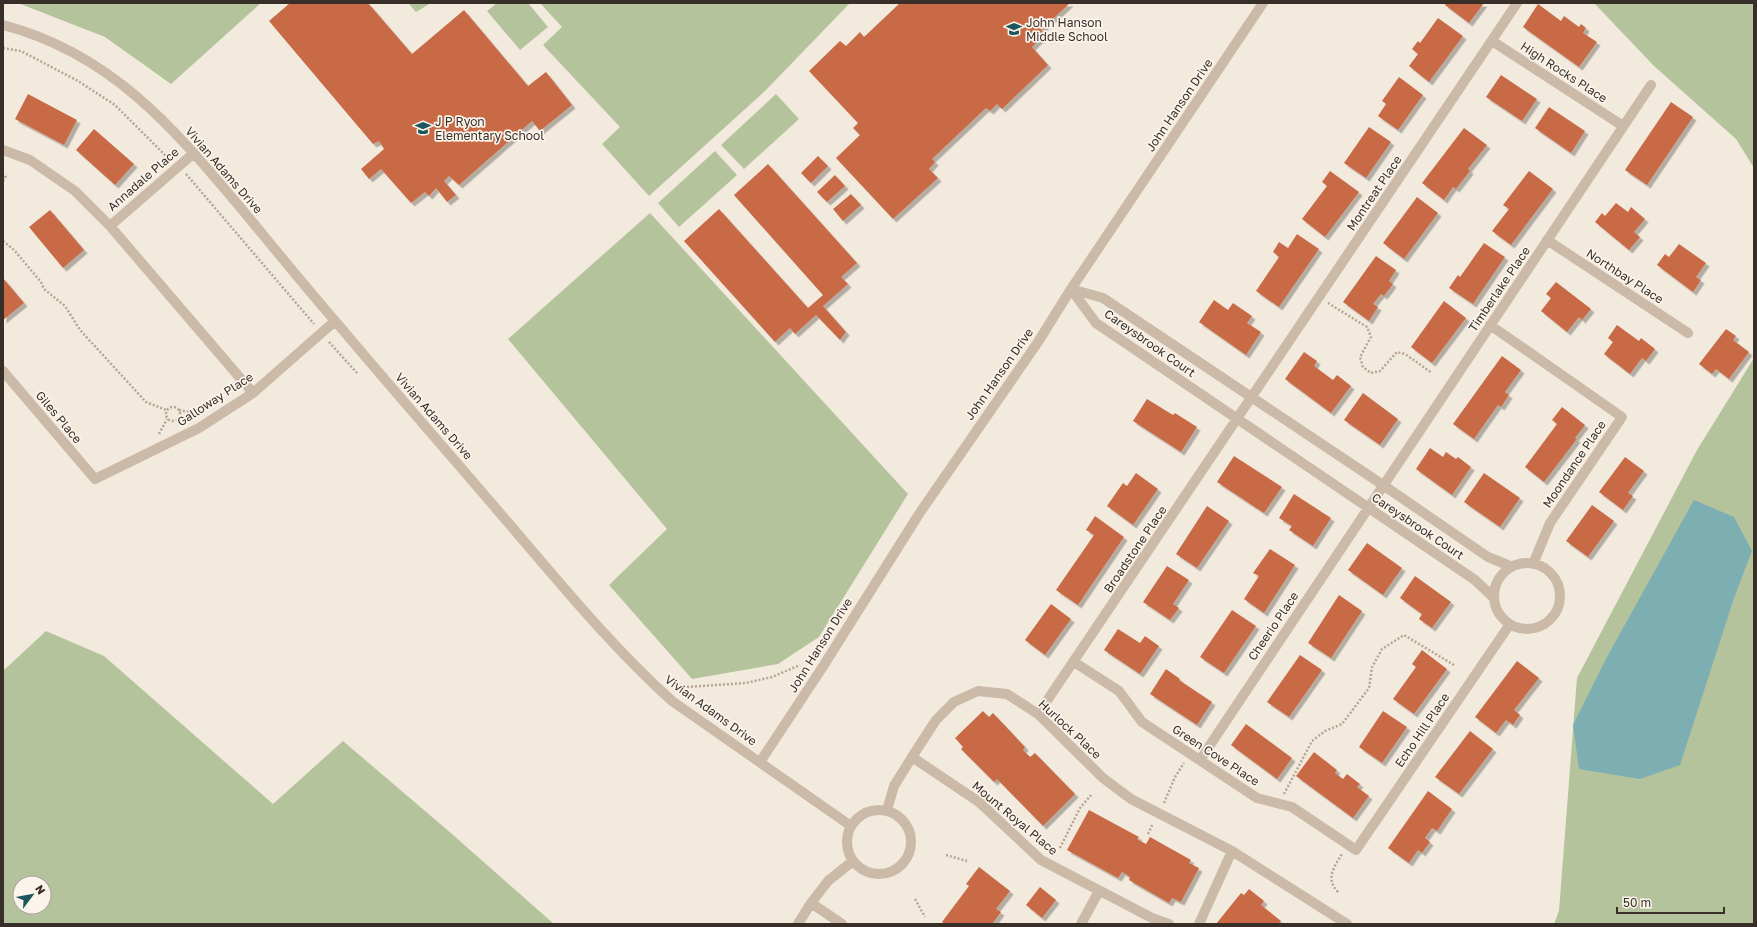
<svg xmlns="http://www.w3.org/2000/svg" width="1757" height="927" viewBox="0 0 1757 927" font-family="'Golos Text',sans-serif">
<defs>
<filter id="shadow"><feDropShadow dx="3.5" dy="3.5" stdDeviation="0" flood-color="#0004"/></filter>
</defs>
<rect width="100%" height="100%" fill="#f3eade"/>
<path fill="#b5c39d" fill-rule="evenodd" d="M18,3H261L171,84L105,37Z
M408,3H431L416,12Z
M497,3H528L548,27L520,50L487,11Z
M540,3H850L765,91L649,196L602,144L620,127L543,45L562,27Z
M1594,3H1754V168L1736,139L1654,66Z
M776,94L799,119L744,169L721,145Z
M715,151L737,175L679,227L658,203Z
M650,213L908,494L819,637L778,664L692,679L609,585L667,529L508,339Z
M1754,358V924H1554L1559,911L1577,678L1697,450Z
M46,631L104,656L273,804L343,741L452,834L554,924H3V671ZM20,883H44V907H20Z"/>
<path fill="#7caeb2" d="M1694,500L1734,517L1752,551L1734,598L1680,765L1640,779L1579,769L1573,725L1607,657Z"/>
<path fill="#c96a46" filter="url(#shadow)" d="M290,3H368L412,54L464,10L528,86L546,72L572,105L540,131L532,121L459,185L449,176L444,181L456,195L447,202L436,188L429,196L425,192L411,203L381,169L369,179L361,169L384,149L379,141L373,144L269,21Z
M900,3H1070L1041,30L1044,35L1032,47L1048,65L1002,109L997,104L990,111L986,108L932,159L935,162L929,169L938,178L893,219L836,158L860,135L853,128L858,123L809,71L840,41L846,46L860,32L864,37Z
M1446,3H1484L1469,23L1445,5Z
M1538,4L1561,21L1564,16L1579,27L1581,24L1586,28L1583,33L1597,42L1579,67L1523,27Z
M1438,18L1463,36L1429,82L1409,66L1418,54L1412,49L1418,41L1420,43Z
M1501,75L1537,99L1522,121L1486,97Z
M1399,77L1423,95L1398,130L1378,116L1386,104L1382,101Z
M28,94L77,120L64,145L15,119Z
M1671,102L1693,117L1647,185L1625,170Z
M1549,107L1585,131L1571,153L1535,128Z
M1369,127L1391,142L1366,178L1344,163Z
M1464,128L1487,145L1468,169L1470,171L1456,189L1453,187L1444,200L1422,183Z
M94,129L134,164L115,185L76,150Z
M818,156L828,166L811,183L801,173Z
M768,164L857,263L841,277L848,284L823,306L846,332L840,340L816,315L795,334L790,328L775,342L684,241L719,209L808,308L823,295L734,195Z
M1330,171L1359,192L1325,237L1302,219L1327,186L1322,182Z
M1529,171L1553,189L1511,245L1492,231L1509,209L1503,205Z
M835,175L845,186L827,202L817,192Z
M851,194L861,205L843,221L833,209Z
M1417,197L1438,213L1404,259L1383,243Z
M1616,203L1628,212L1631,207L1645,219L1634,232L1640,237L1629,250L1595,222L1602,213L1605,216Z
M50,210L84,250L63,268L29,227Z
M1297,234L1319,249L1279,307L1256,291L1279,257L1273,252L1279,242L1288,248Z
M1484,243L1505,257L1473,304L1449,288L1458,275L1460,277Z
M1679,244L1706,263L1696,277L1701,280L1693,292L1657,265L1665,254L1669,257Z
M1376,256L1396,270L1389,281L1393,284L1384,296L1381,294L1373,304L1378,307L1369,321L1343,302Z
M3,278L24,303L3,320Z
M1556,282L1591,309L1582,320L1579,317L1567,332L1541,311L1551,298L1546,294Z
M1214,300L1228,310L1233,303L1252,316L1247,323L1261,332L1246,355L1199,322Z
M1444,301L1466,318L1432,363L1411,347Z
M1617,325L1639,341L1641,338L1655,349L1646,361L1642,358L1630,374L1604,354L1613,342L1608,338Z
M1726,329L1736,336L1733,340L1749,352L1729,379L1716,369L1712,374L1699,364Z
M1304,352L1317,361L1314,366L1333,380L1337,375L1351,386L1331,413L1285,379Z
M1502,356L1521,370L1505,392L1509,395L1501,407L1498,405L1474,439L1453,424Z
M1363,393L1398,419L1380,445L1344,420Z
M1147,399L1173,415L1175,413L1197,427L1181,452L1133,421Z
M1562,407L1585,425L1575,438L1577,439L1544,482L1525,467L1557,424L1552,420Z
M1430,448L1443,457L1446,452L1456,459L1458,457L1471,467L1452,495L1416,469Z
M1234,456L1282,487L1264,513L1217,482Z
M1625,457L1644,471L1628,493L1633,496L1623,510L1599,492Z
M1136,473L1158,489L1133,525L1107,506L1123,483L1127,486Z
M1484,473L1520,498L1500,527L1464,502Z
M1294,494L1331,518L1313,546L1289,530L1292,526L1279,518Z
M1592,505L1614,521L1588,557L1566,541Z
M1207,506L1229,521L1197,568L1176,554Z
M1095,516L1124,537L1078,605L1056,590L1094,535L1086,530Z
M1367,543L1402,568L1383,595L1348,570Z
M1270,549L1295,565L1264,613L1244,599L1259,576L1253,573Z
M1167,566L1189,580L1173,604L1179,608L1170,620L1143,602Z
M1415,576L1451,602L1432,628L1419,619L1422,614L1400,598Z
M1339,595L1362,611L1331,658L1308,643Z
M1051,604L1071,619L1045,655L1025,640Z
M1232,610L1256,626L1224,673L1200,657Z
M1118,629L1140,643L1145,636L1159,646L1140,674L1104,650Z
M1422,650L1447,669L1414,714L1393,699L1416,667L1412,664Z
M1300,655L1322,670L1289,717L1267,702Z
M1517,661L1539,678L1514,710L1520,715L1513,725L1506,720L1496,733L1475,717Z
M1166,669L1180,679L1179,680L1212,702L1197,725L1150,694Z
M983,711L989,717L993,713L1025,747L1023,750L1030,757L1035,753L1075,794L1043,826L997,779L994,782L961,749L963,747L955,738Z
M1383,711L1407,727L1382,763L1359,747Z
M1246,724L1292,758L1277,779L1231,745Z
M1470,731L1493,749L1459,794L1435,777Z
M1314,752L1337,770L1335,773L1343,779L1347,774L1360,784L1357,787L1369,796L1353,818L1296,776Z
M1428,791L1452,809L1437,831L1432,828L1425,838L1430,842L1422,853L1418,850L1409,863L1388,848Z
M1089,810L1139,837L1137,839L1146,844L1150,837L1191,860L1189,863L1199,868L1181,902L1172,898L1169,903L1129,880L1130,877L1122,872L1118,878L1067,850Z
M979,867L1010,891L996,909L1001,912L992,924H945L942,922L969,886L966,884Z
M1040,887L1056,900L1042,918L1026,905Z
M1249,889L1264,901L1261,905L1281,921L1278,924H1216L1241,893L1244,895Z"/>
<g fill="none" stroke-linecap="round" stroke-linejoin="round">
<path stroke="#b8a493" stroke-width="2.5" stroke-dasharray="2 2" stroke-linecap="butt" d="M3,48L21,51L78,81L115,105L169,159
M186,174L314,324
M3,181L7,174
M3,241L14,250L41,282L44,289L65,306L80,330L146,402L166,410
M1328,303L1367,327L1371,337L1360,357L1363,367L1371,373L1380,371L1397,352L1405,354L1432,373
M329,342L357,373
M166 414a7 7 0 1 1 14 0a7 7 0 1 1-14 0Z
M179,410L198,414
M159,434L167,419
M687,687L746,683L772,677L800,665
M1284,794L1312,741L1325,731L1342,724L1369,688L1372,667L1382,649L1404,635L1454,665
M1164,803L1175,777L1184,763
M1148,834L1153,823
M1060,848L1080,808L1091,795
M946,855L967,861
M1338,892C1325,879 1334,867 1342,854
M915,899L925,917"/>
<path stroke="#ccbaa9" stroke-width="10" d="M3,25C110,53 172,126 240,207C274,248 307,289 342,329C394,391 447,451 499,512C555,577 608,643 672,701L851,826
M1492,41L1623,126
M3,150L30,160L75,191L110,226L253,393
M110,226L194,153
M1547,240L1688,333
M1490,325L1622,417L1550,523L1533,564
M3,371L95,479L199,428L253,393L335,321
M1494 596a33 33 0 1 1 66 0a33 33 0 1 1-66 0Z
M1494,598L1475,580L1096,323L1071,289L1103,298L1383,485L1488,557L1510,566
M1074,662L1119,691L1142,722L1257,798L1292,807L1356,850L1510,624
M1038,714L1517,3
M912,757L979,802L1041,860L1152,918L1169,924
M1200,760L1651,85
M760,762L822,668L919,514L1038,342L1071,289L1263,3
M847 842a32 32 0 1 1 64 0a32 32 0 1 1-64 0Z
M887,810L894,786L912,757L936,720L954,702L978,691L1007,694L1038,714L1103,778L1131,799L1232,851L1347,924
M811,903L842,924
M798,924L811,903L828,881L853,861
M1081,924L1099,891
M1199,924L1232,851"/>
</g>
<defs>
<symbol id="school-bare" viewBox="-9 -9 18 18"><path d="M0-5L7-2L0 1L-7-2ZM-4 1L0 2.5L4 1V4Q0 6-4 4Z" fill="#1d565d" stroke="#fbf4eb" stroke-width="2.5" paint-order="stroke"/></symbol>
</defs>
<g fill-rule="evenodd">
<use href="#school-bare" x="1003" y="18" width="22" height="22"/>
<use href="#school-bare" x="412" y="117" width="22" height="22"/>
</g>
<g text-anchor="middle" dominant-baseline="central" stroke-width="3.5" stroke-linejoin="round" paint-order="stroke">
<g font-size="12" fill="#392f29" stroke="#fbf4eb" text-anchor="start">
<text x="1026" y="22">John Hanson<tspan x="1026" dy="14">Middle School</tspan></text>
<text x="435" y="121">J P Ryon<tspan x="435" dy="14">Elementary School</tspan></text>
</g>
<g font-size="12" fill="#392f29" stroke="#fbf4eb">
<text transform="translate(1564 72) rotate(33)">High Rocks Place</text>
<text transform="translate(1179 105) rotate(-56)">John Hanson Drive</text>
<text transform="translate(224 170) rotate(49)">Vivian Adams Drive</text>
<text transform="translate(143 179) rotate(-41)">Annadale Place</text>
<text transform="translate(1374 193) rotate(-56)">Montreat Place</text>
<text transform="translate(1625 276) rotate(33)">Northbay Place</text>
<text transform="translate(1499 289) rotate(-56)">Timberlake Place</text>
<text transform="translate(1150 343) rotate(35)">Careysbrook Court</text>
<text transform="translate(999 374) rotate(-55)">John Hanson Drive</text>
<text transform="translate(215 399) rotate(-33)">Galloway Place</text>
<text transform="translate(434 416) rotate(49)">Vivian Adams Drive</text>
<text transform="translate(59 417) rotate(50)">Giles Place</text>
<text transform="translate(1574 464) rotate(-56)">Moondance Place</text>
<text transform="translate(1418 526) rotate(34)">Careysbrook Court</text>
<text transform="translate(1135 549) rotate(-56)">Broadstone Place</text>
<text transform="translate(1273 626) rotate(-56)">Cheerio Place</text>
<text transform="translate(820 645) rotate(-58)">John Hanson Drive</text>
<text transform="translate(711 710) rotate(36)">Vivian Adams Drive</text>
<text transform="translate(1070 729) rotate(43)">Hurlock Place</text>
<text transform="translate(1422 730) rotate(-56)">Echo Hill Place</text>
<text transform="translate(1216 755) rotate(33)">Green Cove Place</text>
<text transform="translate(1015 818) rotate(40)">Mount Royal Place</text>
</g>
</g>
<rect width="1757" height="927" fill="none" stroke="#392f29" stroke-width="8"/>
<g transform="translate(32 895) rotate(58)"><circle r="19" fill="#fbf4eb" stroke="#ada59d"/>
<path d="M0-3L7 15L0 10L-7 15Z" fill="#1d565d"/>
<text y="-6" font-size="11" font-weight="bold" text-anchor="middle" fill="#392f29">N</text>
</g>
<path d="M1617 907v6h107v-6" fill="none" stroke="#392f29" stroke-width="2"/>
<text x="1623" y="907" font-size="12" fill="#392f29" stroke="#fbf4eb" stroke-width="3" paint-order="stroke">50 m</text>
</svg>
